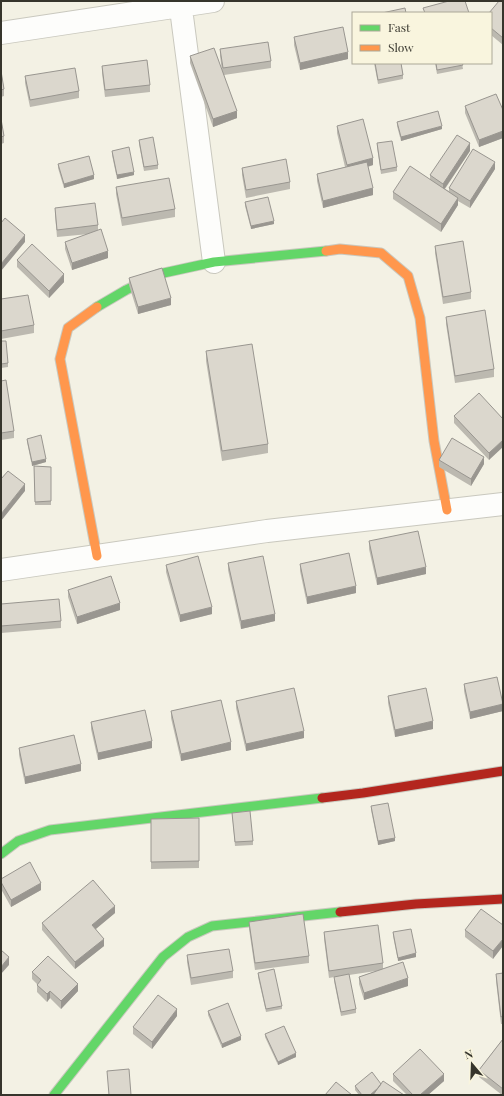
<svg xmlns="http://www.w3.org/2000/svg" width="504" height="1096" viewBox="0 0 504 1096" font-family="'Playfair Display',serif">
<rect width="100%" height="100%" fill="#f3f1e4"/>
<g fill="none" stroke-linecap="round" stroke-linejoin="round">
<defs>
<path id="street" d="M180,1L214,262
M1,33L213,1
M1,570L267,531L503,504"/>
<path id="fast" d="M97,307L126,290L159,274L214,262L326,251
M1,854L18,841L50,830L322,798
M54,1095L163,957L188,937L212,926L340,912"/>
<path id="slow" d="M326,251L340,249L381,253L408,276L420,318L434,441L447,510
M97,556L60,359L68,328L97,307"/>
<path id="jam" d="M322,798L363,793L503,771
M340,912L416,904L503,899"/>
</defs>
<use href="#street" stroke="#c9c8be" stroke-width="24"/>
<use href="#fast" stroke="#c9c8be" stroke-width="11"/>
<use href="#slow" stroke="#c9c8be" stroke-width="11"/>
<use href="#jam" stroke="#c9c8be" stroke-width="11"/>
<use href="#street" stroke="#fdfdfb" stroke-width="22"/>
<use href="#fast" stroke="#63d668" stroke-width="9"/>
<use href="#slow" stroke="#ff974d" stroke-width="9"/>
<use href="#jam" stroke="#b3261e" stroke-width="9"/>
</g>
<path fill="#bcb9b0" d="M503,1V45L491,35V13Z
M294,37L348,59L300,70L294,45Z
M220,49L271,61V68L224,75L237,118L213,127L190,63V56L222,71L220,56Z
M374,63H401L403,75V79L378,84Z
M435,63H462L463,69L437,74Z
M102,66L150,85V92L105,97L102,73Z
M1,71L4,89V96L1,97Z
M25,76L79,91V98L30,107L25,83Z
M465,106L503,110V138L479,147L465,113Z
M1,119L4,136V143L1,144Z
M397,122L442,129L401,141L397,126Z
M337,126L373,165L368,167L373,195L323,208L317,181V174L345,167L337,133Z
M139,140L158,165V169L144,171L139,144Z
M377,143L397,167V171L381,174L377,147Z
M112,151L134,175L117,179L112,155Z
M470,151L445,189L449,191V188L495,169L470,208L458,201V205L441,232L393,199V192L430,179V175Z
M58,164L94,179L64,188L58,168Z
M242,168L290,182V189L246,198L242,175Z
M116,187L175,209V217L122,226L116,194Z
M245,202L274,224L251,229L245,206Z
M55,208L98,225V230L108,258L72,270L65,249V242L89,234L57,237L55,215Z
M435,246L471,292V299L443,304L435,253Z
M17,260L64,282L49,298L17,267Z
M129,278L171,305L138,314L129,285Z
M1,299L34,325V333L1,339Z
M446,317L494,369V377L455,383L446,324Z
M1,341L8,363V367L1,368Z
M206,351L268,444V453L222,461L206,361Z
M1,381L14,431V438L1,440Z
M454,416L503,419L489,460L454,423Z
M27,439L46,462L32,466L27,442Z
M439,460L484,464L471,486L439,467Z
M34,466L51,467V505H35Z
M369,541L426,574L377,585L369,549Z
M228,563L275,621L241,629L228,570Z
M300,564L356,593L307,604L300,571Z
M166,565L212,614L180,622L166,572Z
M68,590L120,610L77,624L68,597Z
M1,604L61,621V628L1,633Z
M464,684L503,711L470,719L464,691Z
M388,696L433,729L395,737L388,703Z
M236,701L304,738L246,751L236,708Z
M171,711L231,750L181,761L171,718Z
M91,722L152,748L98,760L91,729Z
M19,748L81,771L25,784L19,755Z
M371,806L395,841L378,845L371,810Z
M232,813L253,841V845L235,846Z
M199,818V868L151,869V819Z
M1,879L41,890L11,907L1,889Z
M115,913L96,929L104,946L75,969L42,930V923Z
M249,922L309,956V963L255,970L249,929Z
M503,925L493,959L465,937V930Z
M324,932L383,963V969L408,986L364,1000L359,984V977L376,971L349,975L356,1009V1013L341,1016L334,981V977L329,978L324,939Z
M393,932L416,957L398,961L393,936Z
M187,955L233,971V978L191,985L187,962Z
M32,972L78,991L61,1009L50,998L47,1002L37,992V984L32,979Z
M258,973L282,1006V1009L266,1012L258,977Z
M503,973V1024H501L496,981V974Z
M208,1011L241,1040L222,1048L208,1015Z
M177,1016L152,1049L133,1034V1027Z
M265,1034L296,1057L278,1065L265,1037Z
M503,1039V1095H502L479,1077V1070Z
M393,1074L444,1081L428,1095H407L393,1081Z
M381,1084L404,1095H359L355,1090V1086Z"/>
<path fill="#999690" d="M348,52V59L300,70V63Z
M237,111V118L213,127V119Z
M442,126V129L401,141V137Z
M503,131V138L479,147V140Z
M470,143V151L443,191V184Z
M373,158V165L347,172V165Z
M495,162V169L470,208V201Z
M134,172V175L117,179V175Z
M94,175V179L64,188V184Z
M373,188V195L323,208V201Z
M458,198V205L441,232V224Z
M274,221V224L251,229V226Z
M25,235V242L1,271V264Z
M108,251V258L72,270V263Z
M64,274V282L49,298V291Z
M171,298V305L138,314V307Z
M503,440V447L489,460V453Z
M484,457V464L471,486V479Z
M46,459V462L32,466V462Z
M25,484V491L1,521V514Z
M426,567V574L377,585V578Z
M356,586V593L307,604V597Z
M120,603V610L77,624V617Z
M212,607V614L180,622V615Z
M275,614V621L241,629V621Z
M503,704V711L470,719V712Z
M433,721V729L395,737V730Z
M304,731V738L246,751V744Z
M152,741V748L98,760V753Z
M231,742V750L181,761V754Z
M81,764V771L25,784V777Z
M395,838V841L378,845V841Z
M41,883V890L11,907V900Z
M115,906V913L92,932V925Z
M104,939V946L75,969V962Z
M503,939V946L493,959V951Z
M416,953V957L398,961V958Z
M9,957V965L1,974V967Z
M408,978V986L364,1000V993Z
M78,984V991L61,1009V1001Z
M50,991V998L47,1002V994Z
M177,1009V1016L152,1049V1042Z
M241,1036V1040L222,1048V1044Z
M296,1053V1057L278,1065V1062Z
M444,1074V1081L428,1095H420Z
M382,1085L374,1095H370Z"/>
<path fill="#dbd7cd" stroke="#999690" d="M449,1H465L469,13H425L423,8Z
M499,1H503V38L491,28V13H489Z
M405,8L406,13H382Z
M343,27L348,52L300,63L294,37Z
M268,42L271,61L223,68L220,49Z
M214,48L237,111L213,119L190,56Z
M147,60L150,85L105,90L102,66Z
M375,63H401L403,75L378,80Z
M436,63H462L463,65L437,70Z
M75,68L79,91L30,100L25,76Z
M1,71L4,89L1,90Z
M496,94L503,110V131L479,140L465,106Z
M438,111L442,126L401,137L397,122Z
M1,119L4,136L1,137Z
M363,119L373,158L347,165L337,126Z
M457,135L470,143L443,184L430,175Z
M153,137L158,165L144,167L139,140Z
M392,141L397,167L381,170L377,143Z
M129,147L134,172L117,175L112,151Z
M473,149L495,162L470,201L449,188Z
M89,156L94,175L64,184L58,164Z
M286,159L290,182L246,190L242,168Z
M367,162L373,188L323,201L317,174Z
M410,166L458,198L441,224L393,192Z
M169,178L175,209L122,218L116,187Z
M268,197L274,221L251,226L245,202Z
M95,203L98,225L57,230L55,208Z
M5,218L25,235L1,264V223Z
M101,229L108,251L72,263L65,242Z
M463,241L471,292L443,297L435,246Z
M32,244L64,274L49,291L17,260Z
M162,268L171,298L138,307L129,278Z
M28,295L34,325L1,331V299Z
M485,310L494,369L455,376L446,317Z
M1,341H6L8,363L1,364Z
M252,344L268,444L222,451L206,351Z
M6,380L14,431L1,433V381Z
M479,393L503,419V440L489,453L454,416Z
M41,435L46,459L32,462L27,439Z
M452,438L484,457L471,479L439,460Z
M34,466L51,467V501L35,502Z
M8,471L25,484L1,514V479Z
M418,531L426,567L377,578L369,541Z
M349,553L356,586L307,597L300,564Z
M198,556L212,607L180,615L166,565Z
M263,556L275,614L241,621L228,563Z
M111,576L120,603L77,617L68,590Z
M59,599L61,621L1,626V604Z
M497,677L503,704L470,712L464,684Z
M294,688L304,731L246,744L236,701Z
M426,688L433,721L395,730L388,696Z
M221,700L231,742L181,754L171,711Z
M145,710L152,741L98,753L91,722Z
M74,735L81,764L25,777L19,748Z
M388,803L395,838L378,841L371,806Z
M250,811L253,841L235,842L232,813Z
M199,818V861L151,862V819Z
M30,862L41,883L11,900L1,882V879Z
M93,880L115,906L92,925L104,939L75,962L42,923Z
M481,909L503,925V939L493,951L465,930Z
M303,914L309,956L255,963L249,922Z
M378,925L383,963L329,971L324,932Z
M411,929L416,953L398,958L393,932Z
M229,949L233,971L191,978L187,955Z
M1,950L9,957L1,967Z
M48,956L78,984L61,1001L50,991L47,994L37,985L41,980L32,972Z
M403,962L408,978L364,993L359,977Z
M274,969L282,1006L266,1009L258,973Z
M503,973V1016L501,1017L496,974Z
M349,974L356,1009L341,1012L334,977Z
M158,995L177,1009L152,1042L133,1027Z
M228,1003L241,1036L222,1044L208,1011Z
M284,1026L296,1053L278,1062L265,1034Z
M503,1039V1089L479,1070Z
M420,1049L444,1074L420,1095H413L393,1074Z
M129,1069L131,1095H109L107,1071Z
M372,1072L381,1084L378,1088L370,1095H362L355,1086Z
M383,1081L404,1095H373Z
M336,1082L352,1095H325Z"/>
<rect width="504" height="1096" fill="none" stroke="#36352c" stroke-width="4"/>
<rect x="352" y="12" width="140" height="52" fill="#f9f5de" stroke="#aba897"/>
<rect x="360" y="25" width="20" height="6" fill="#63d668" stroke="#aba897"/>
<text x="388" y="32" font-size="12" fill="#36352c">Fast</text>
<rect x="360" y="45" width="20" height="6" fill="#ff974d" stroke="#aba897"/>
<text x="388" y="52" font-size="12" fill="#36352c">Slow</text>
<g transform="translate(472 1064) rotate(341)" stroke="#f9f5de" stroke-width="3" paint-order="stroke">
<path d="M0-3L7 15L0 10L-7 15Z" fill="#36352c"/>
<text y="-6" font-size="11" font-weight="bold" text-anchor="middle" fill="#36352c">N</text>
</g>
</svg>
